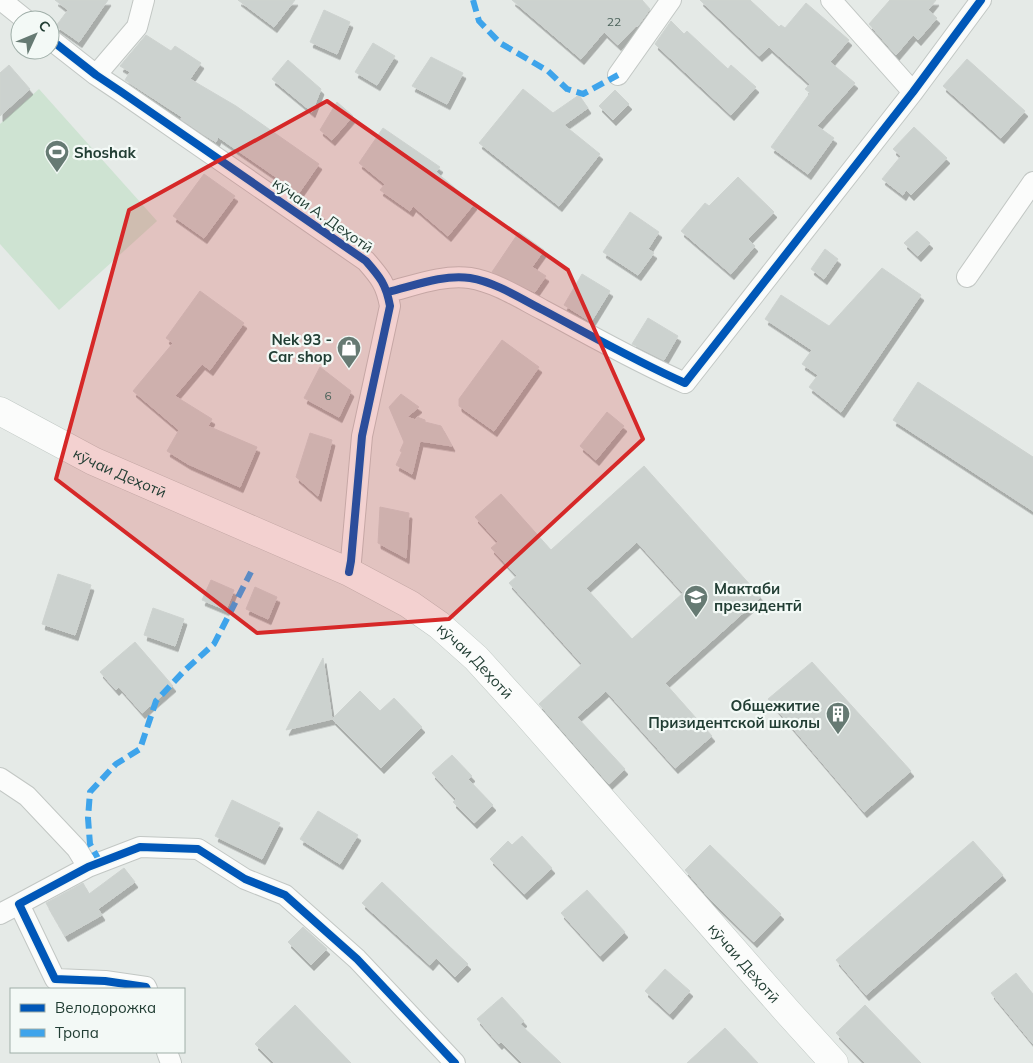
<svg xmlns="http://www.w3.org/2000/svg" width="1033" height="1063" viewBox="0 0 1033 1063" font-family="Mulish,sans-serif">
<defs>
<filter id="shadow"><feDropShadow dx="3" dy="5.5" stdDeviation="0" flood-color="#0004"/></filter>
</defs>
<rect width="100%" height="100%" fill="#e5eae7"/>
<path fill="#cee3d2" d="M39,89L157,221L59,310L0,244V124Z"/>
<path fill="#ccd2cf" stroke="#ced3d0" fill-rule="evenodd" filter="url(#shadow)" d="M55,0H108L79,42L56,26L68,10Z
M238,0H295L274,27Z
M512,0H642L650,9L637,27L636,26L618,45L604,32L581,59Z
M700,0H750L779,27L781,25L785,28L806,3L849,40L830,62L855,83L817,126L834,138L808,174L771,147L810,93L805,89L810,84L769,47L759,56Z
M890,0H936L928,10L937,18L918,40L913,35L896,55L869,24Z
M324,10L350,22L337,54L310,42Z
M671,21L684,34L687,31L728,69L731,65L756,87L731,115L655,44Z
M146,35L171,51L175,46L201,63L190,79L236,106L319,164L299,193L218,137L216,142L203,134L181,119L182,117L125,80L130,72L120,66Z
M373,43L395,56L377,85L355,72Z
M431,57L463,73L447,104L412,86Z
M967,59L1025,111L1001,138L943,86Z
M288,60L321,89L312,112L272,79Z
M9,65L30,89L0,116V73Z
M523,89L553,113L579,95L588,108L564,125L600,154L559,206L479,143Z
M615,90L629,104L613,120L599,106Z
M337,102L353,116L332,140L320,130Z
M914,127L947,158L911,195L906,190L903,195L882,179L901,156L893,149Z
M383,128L440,167L436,172L474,204L448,236L413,206L410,211L380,190L385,184L359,163Z
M204,174L235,196L204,238L173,216Z
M738,177L774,212L748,239L755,246L731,274L681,231L705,203L709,206Z
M630,212L659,232L648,249L654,253L638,275L603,252Z
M917,231L930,243L918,256L904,243Z
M519,232L544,250L532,267L546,276L535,292L492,272Z
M825,249L838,259L824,279L811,269Z
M882,268L921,295L841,412L809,387L818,375L802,364L812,350L765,319L781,295L829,326Z
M582,274L610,291L591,322L564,305Z
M200,291L244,323L210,370L202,364L175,396L212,419L208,426L257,447L240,487L188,464L167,451L179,430L133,391L173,343L166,338Z
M648,318L678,336L664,360L632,344Z
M502,340L539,367L494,431L459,406V399Z
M320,367L351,391L339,417L304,398Z
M918,382L1033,457V511L893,420Z
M401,394L419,407L407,417L416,420L417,417L425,420V422L441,426L452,446L420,441L412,474L396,465L402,452L400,451L404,442L389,407Z
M607,412L624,426L596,460L580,446Z
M310,433L332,440L318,496L296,477Z
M644,466L761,597L665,683L712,736L675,768L606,691L577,717L625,769L609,784L539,704L582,664L509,583L517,576L491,548L498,542L475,517L501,494L551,550ZM637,542L683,593L632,639L586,588Z
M380,507L409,513L406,558L378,543Z
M58,574L91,585L75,635L42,624Z
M211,580L234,590L226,610L202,600Z
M255,587L277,597L268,619L246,609Z
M153,608L184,619L175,646L144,635Z
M135,642L173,686L142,713L119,687L116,690L100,672Z
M323,658L332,719L286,730Z
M812,662L911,771L864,812L768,699Z
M360,691L380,711L394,698L422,727L381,768L332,719Z
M452,755L472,776L468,779L493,805L474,823L453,802L456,799L432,773Z
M232,800L280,823L262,859L215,836Z
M318,811L358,835L340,864L300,839Z
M522,836L552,868L524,894L490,859L508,841L512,845Z
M973,841L1003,875L866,995L836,960Z
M710,845L781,914L754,942L711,900L685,870Z
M124,868L135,882L98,909L102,915L65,936L46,903L83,883L89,894Z
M382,882L468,964L455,977L436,958L430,965L362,903Z
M587,890L625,932L600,956L561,913Z
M303,927L327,949L311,965L288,942Z
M665,969L690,991L670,1014L645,991Z
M1016,973L1033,994V1044L991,993Z
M502,997L524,1021L520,1024L561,1063H522L501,1042L499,1044L477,1019Z
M295,1005L351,1063H274L255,1044Z
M865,1005L921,1063H865L836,1033Z
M725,1028L758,1063H687Z"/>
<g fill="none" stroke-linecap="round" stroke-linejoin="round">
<defs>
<path id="street" d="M1,0L26,20
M831,0L913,92
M50,39L96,75L120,91L366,261C380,277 386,284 390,306L362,436L351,561L349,572
M96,75L137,27L144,0
M618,75L671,0
M967,277L1033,182
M388,292C413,286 443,274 470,278C495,282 520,298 543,310C590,335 637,362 685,383L913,92L981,0
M0,778L27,796L77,849L88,867
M0,914L19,904
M147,989L146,987L105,981L55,979L19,904L88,867L140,847L198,849L245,879L285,895L357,959L455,1063
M167,1052L171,1063"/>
<g id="secondary">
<path id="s1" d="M0,411L93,461L349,572L409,604L439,625L476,658L526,713L786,1010L834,1063"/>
</g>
</defs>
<use href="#street" stroke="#c2c7c4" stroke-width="22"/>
<use href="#secondary" stroke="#c0c8c4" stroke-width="29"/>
<use href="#street" stroke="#fbfcfb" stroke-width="20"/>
<use href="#secondary" stroke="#fbfcfb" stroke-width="28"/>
<path stroke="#3ea4eb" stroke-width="6" stroke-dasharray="12 6" stroke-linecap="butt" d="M473,0L479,21L500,43L548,71L567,89L583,94L618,75
M100,862L90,844L88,818L90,792L116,764L140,749L156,701L184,671L214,644L251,572"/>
<defs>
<path id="cycleway" d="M50,39L96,75L120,91L366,261C380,277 386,284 390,306L362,436L351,561L349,572
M388,292C413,286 443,274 470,278C495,282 520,298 543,310C590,335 637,362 685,383L913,92L981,0
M147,989L146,987L105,981L55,979L19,904L88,867L140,847L198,849L245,879L285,895L357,959L455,1063"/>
</defs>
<use href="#cycleway" stroke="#f3f9f6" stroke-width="11"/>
<use href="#cycleway" stroke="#0057b8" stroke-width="8"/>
</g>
<path fill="#d62828" fill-opacity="0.2" stroke="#d62828" stroke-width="4" stroke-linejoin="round" d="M327,101L568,270L643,439L449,619L257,633L56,479L129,210Z"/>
<defs>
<symbol id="stadium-pin" viewBox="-11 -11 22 30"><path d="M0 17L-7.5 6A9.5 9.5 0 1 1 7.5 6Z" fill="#667a73" stroke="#f3f9f6"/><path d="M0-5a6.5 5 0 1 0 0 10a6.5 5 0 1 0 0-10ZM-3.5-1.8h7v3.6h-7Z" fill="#fff"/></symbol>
<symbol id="shop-pin" viewBox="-11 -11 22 30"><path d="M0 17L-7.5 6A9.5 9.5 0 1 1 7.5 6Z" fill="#667a73" stroke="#f3f9f6"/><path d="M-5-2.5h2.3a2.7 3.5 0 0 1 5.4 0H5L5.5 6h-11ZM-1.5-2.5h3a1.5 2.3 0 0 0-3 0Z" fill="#fff"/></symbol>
<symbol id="school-pin" viewBox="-11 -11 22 30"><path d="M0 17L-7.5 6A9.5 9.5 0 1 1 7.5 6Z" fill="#667a73" stroke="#f3f9f6"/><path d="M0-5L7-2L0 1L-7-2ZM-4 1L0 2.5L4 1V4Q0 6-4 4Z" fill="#fff"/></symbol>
<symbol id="building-pin" viewBox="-11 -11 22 30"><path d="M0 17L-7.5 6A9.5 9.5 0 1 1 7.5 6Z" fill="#667a73" stroke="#f3f9f6"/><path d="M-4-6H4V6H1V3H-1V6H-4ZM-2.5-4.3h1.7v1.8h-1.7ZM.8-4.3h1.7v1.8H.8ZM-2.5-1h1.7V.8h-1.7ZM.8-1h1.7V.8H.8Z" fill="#fff"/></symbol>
</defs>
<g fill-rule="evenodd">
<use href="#stadium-pin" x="43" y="138" width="28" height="38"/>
<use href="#shop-pin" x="335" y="334" width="28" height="38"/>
<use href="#school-pin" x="682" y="583" width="28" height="38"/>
<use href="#building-pin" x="824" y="700" width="28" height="38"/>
</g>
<g text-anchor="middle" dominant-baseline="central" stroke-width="4.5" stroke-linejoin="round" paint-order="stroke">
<g font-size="12" fill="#4d645c">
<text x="614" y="21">22</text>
<text x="328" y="395">6</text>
</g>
<g font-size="15" font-weight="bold" fill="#223e34" stroke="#f3f9f6" text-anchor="start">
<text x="74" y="152">Shoshak</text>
<text x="332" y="339" text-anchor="end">Nek 93 -<tspan x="332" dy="17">Car shop</tspan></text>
<text x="714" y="588">Мактаби<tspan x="714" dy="17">президентӣ</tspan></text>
<text x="820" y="705" text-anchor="end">Общежитие<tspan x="820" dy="17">Призидентской школы</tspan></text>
</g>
<g font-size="15" fill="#223e34" stroke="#f3f9f6">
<text transform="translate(323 215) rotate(35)">кӯчаи А. Деҳотӣ</text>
<text stroke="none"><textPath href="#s1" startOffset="135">кӯчаи Деҳотӣ</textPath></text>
<text stroke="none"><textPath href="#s1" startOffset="540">кӯчаи Деҳотӣ</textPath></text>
<text stroke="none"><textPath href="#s1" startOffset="945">кӯчаи Деҳотӣ</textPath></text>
</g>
</g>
<rect x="10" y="988" width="175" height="65" fill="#f3f9f6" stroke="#9faea8"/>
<rect x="20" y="1004" width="25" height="8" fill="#0057b8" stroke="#9faea8"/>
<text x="55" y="1013" font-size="15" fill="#223e34">Велодорожка</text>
<rect x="20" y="1029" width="25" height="8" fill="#3ea4eb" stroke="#9faea8"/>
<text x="55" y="1038" font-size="15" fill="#223e34">Тропа</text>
<g transform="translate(35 35) rotate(46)"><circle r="24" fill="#f3f9f6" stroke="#9faea8"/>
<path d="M0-4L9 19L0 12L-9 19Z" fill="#667a73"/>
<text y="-8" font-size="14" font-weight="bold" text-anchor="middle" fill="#223e34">С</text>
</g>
</svg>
